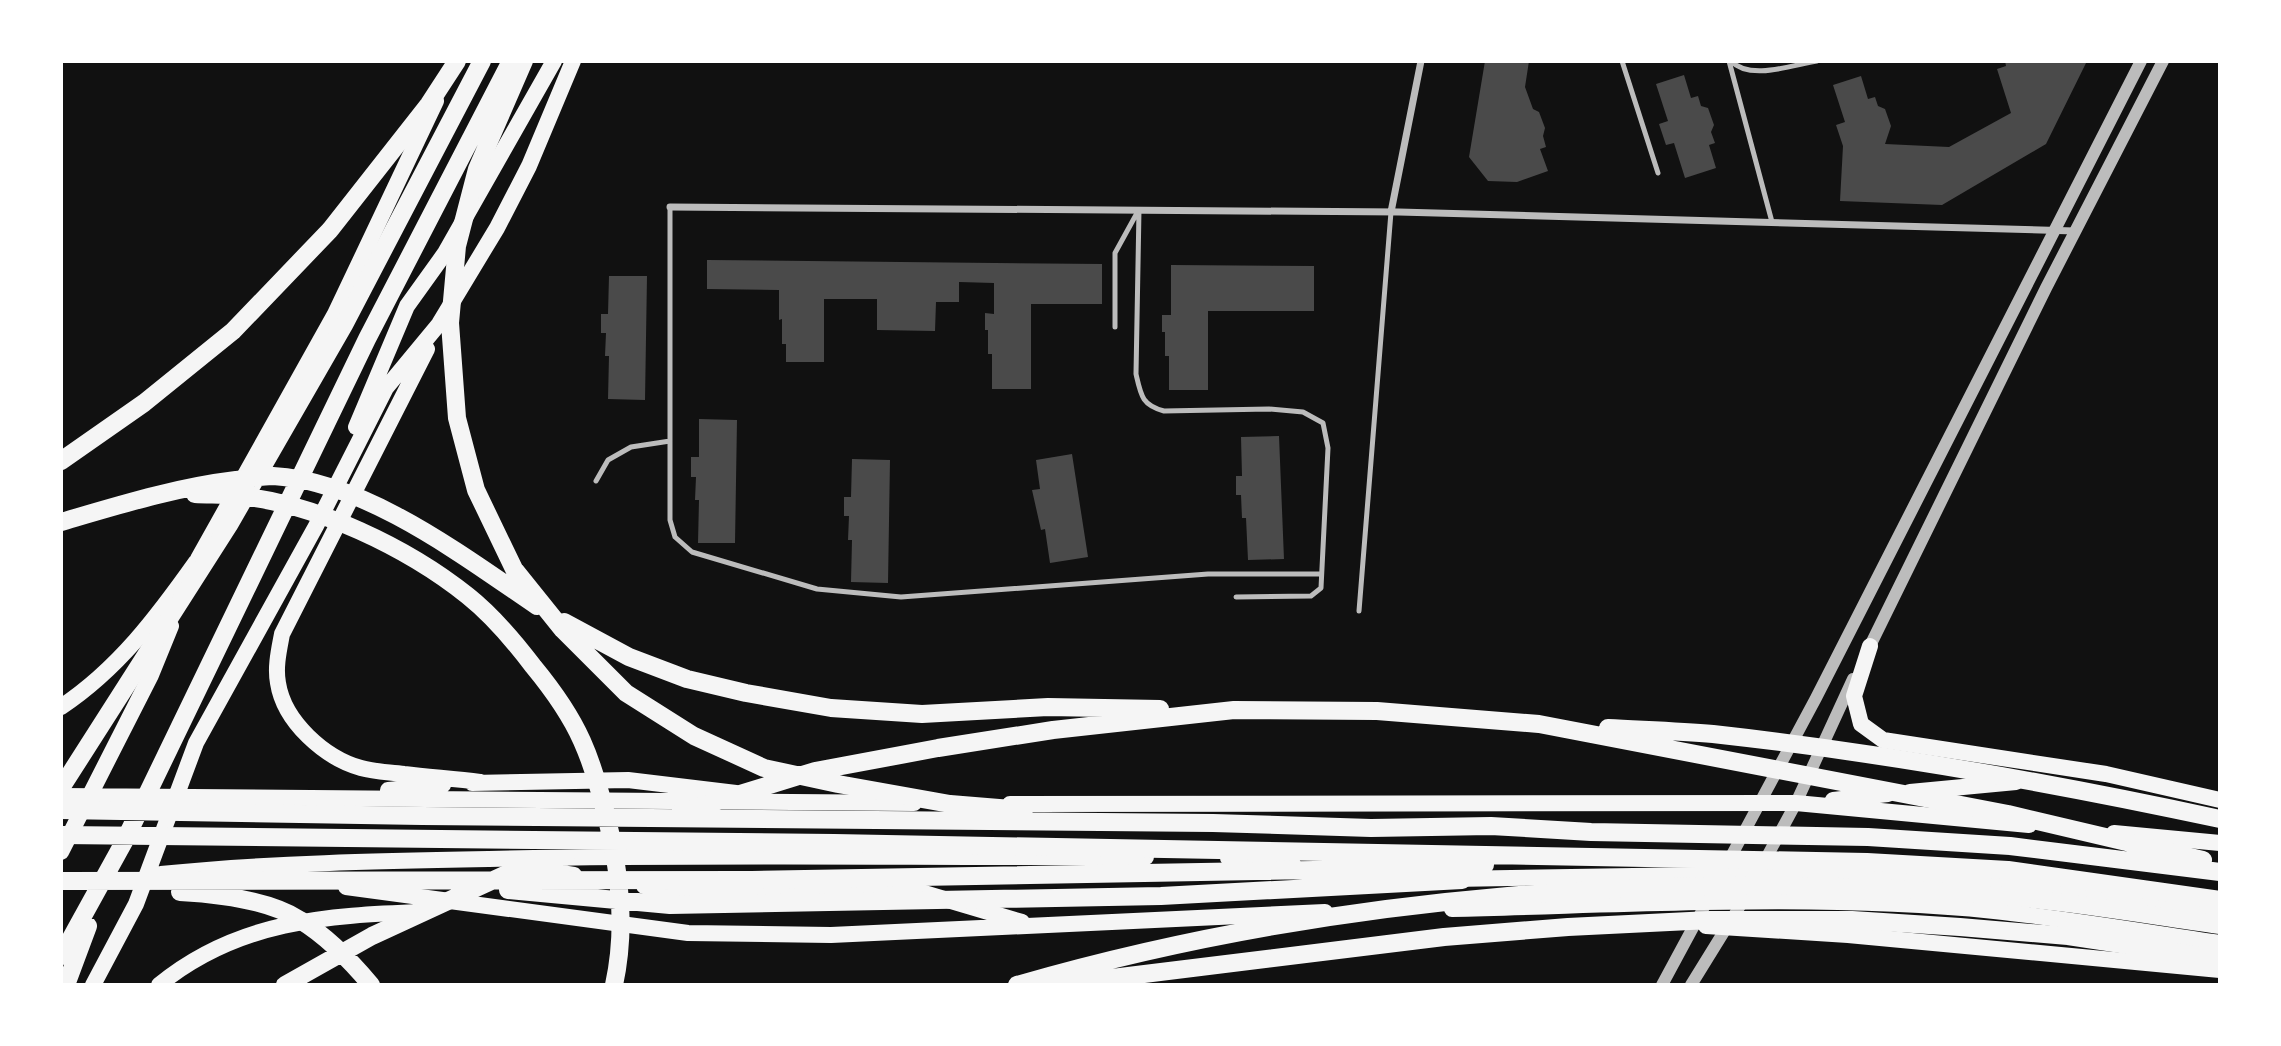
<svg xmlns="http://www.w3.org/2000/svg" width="2281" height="1046" viewBox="0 0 2281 1046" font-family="Commissioner,sans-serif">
<rect width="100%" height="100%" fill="#111"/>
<path fill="#4a4a4a" d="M1485,61H1529L1525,87L1533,109L1539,112L1545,128L1543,136L1546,147L1540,149L1548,171L1517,182L1488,181L1469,157Z
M2005,61H2087L2046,144L1942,205L1840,201L1843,146L1836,125L1845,122L1833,85L1861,76L1868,99L1875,97L1878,106L1885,109L1891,126L1885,144L1949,147L2011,113L1997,69L2006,66Z
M1684,75L1691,98L1698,96L1701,106L1708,108L1714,125L1711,132L1715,143L1709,145L1716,168L1685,178L1674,143L1666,145L1659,124L1668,121L1656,84Z
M707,260L1102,264V304H1031V389H992V354H988V330H985V313L994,314V283L959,282V302H936L935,331L877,330V299H824V362H786V344H782V319L779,320V290L707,289Z
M1171,265L1314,266V311H1208V390H1169V356H1165V332H1162V315H1171Z
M609,276H647L645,400L608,399L609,356H605L606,333H601V314H608Z
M699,419L737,420L735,543H698L699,500H695L696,477H691V457H699Z
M1279,436L1284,559L1248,560L1246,518H1242L1241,495H1236V476H1242L1241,437Z
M1072,454L1088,557L1050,563L1045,529L1041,530L1032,490L1040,489L1036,460Z
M852,459L890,460L888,583L851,582L852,540H848L849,516H844V497H851Z"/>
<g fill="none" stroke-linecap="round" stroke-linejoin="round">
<path stroke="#bcbcbc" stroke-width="5" d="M1622,61L1658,173
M1729,61L1772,222
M1731,61C1750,81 1792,65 1817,61
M670,207V520L675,537L692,552L817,589L901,597L1208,574H1321
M1139,210L1136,374C1141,396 1142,405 1164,411L1269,409L1303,412L1323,423L1328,448L1321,588L1311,596L1236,597
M1115,327V253L1137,213
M596,481L608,460L631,447L670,441
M1359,611L1391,212"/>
<path stroke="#bcbcbc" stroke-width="7" d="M670,207L1399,212L2075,231
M1391,212L1421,61"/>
<path stroke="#bcbcbc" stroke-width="12" d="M1866,654L2046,288L2163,61
M1727,864L1816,698L2141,61
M1763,864L1796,803L1853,679
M1662,985L1710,896
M1691,985L1746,896"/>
<path stroke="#f5f5f5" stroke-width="16" d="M427,349L282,634C279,650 275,667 278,683C284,722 325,758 361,768C375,772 390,772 404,774C430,777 455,779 480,782
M356,427L407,306L445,253L554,61
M198,559L335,314L436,101
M1870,646L1854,696L1861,724L1883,740L2106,774L2220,800
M61,707C118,669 157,617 196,562
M472,783L628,780L736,793
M388,790L443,785
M1910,792L2016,782
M61,796L914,803
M1833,800L1888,794
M1010,804L1796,803L2029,825
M2114,833L2220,843
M61,852L151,675L171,626
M1228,858L1293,864
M523,867L574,875
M161,874C270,863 380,861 489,859C708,854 927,858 1146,857
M1451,879L1758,874L1935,876L2220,913
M644,886L697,894L914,890L1022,922
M346,887L688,933L831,935L1325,912
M1452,909C1632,905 1814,893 1994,911C2069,919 2145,932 2220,943
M1706,926L1848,935L2220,970
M93,985L136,904L196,743L316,526L386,388L439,324L497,228L529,166L573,61
M159,985C237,921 326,915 424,912"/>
<path stroke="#f5f5f5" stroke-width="18" d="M524,61L477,169L457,246L450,323L457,418L476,490L514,569L563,630L626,693L694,736L764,768L838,784L950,804L1024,810
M61,461L144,403L233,331L330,230L429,104L457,61
M195,494C209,495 224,494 238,496C315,503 408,548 468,596C493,616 514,641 533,666C552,689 570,714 582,741C595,770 603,801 610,832C621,881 625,935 614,985
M61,522C119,505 177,487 236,480C248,479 262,476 273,476C365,481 463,556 537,606
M564,622L629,657L687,679L746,693L831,708L922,714L1048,707L1160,709
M1608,728C1643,730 1678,731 1713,734C1884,753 2053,783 2220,819
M61,788L229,525L344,325L482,61
M61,810L422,816L1213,823L1371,828L1491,826L1591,832L1868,837L2010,846L2220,872
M681,812L815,771L938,748L1053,730L1234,710L1377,711L1539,724L2008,814L2203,860
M61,835L834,843L1867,862L2008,870L2220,900
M61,881L752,880L1431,868L1485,865
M508,890L670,905L1161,896L1462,880
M180,892C216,894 269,900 300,920C328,937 350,960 371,985
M61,956L125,840L367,339L511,61
M66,985L88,926
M285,985L372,936L511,872L585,845
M1017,985C1331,894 1677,869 2002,896C2075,902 2148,915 2220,925
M1055,985L1444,937L1568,927L1710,920H1852L1960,927L2068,936L2220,959"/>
</g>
<rect width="2281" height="1046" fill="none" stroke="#ffffff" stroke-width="126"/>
</svg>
